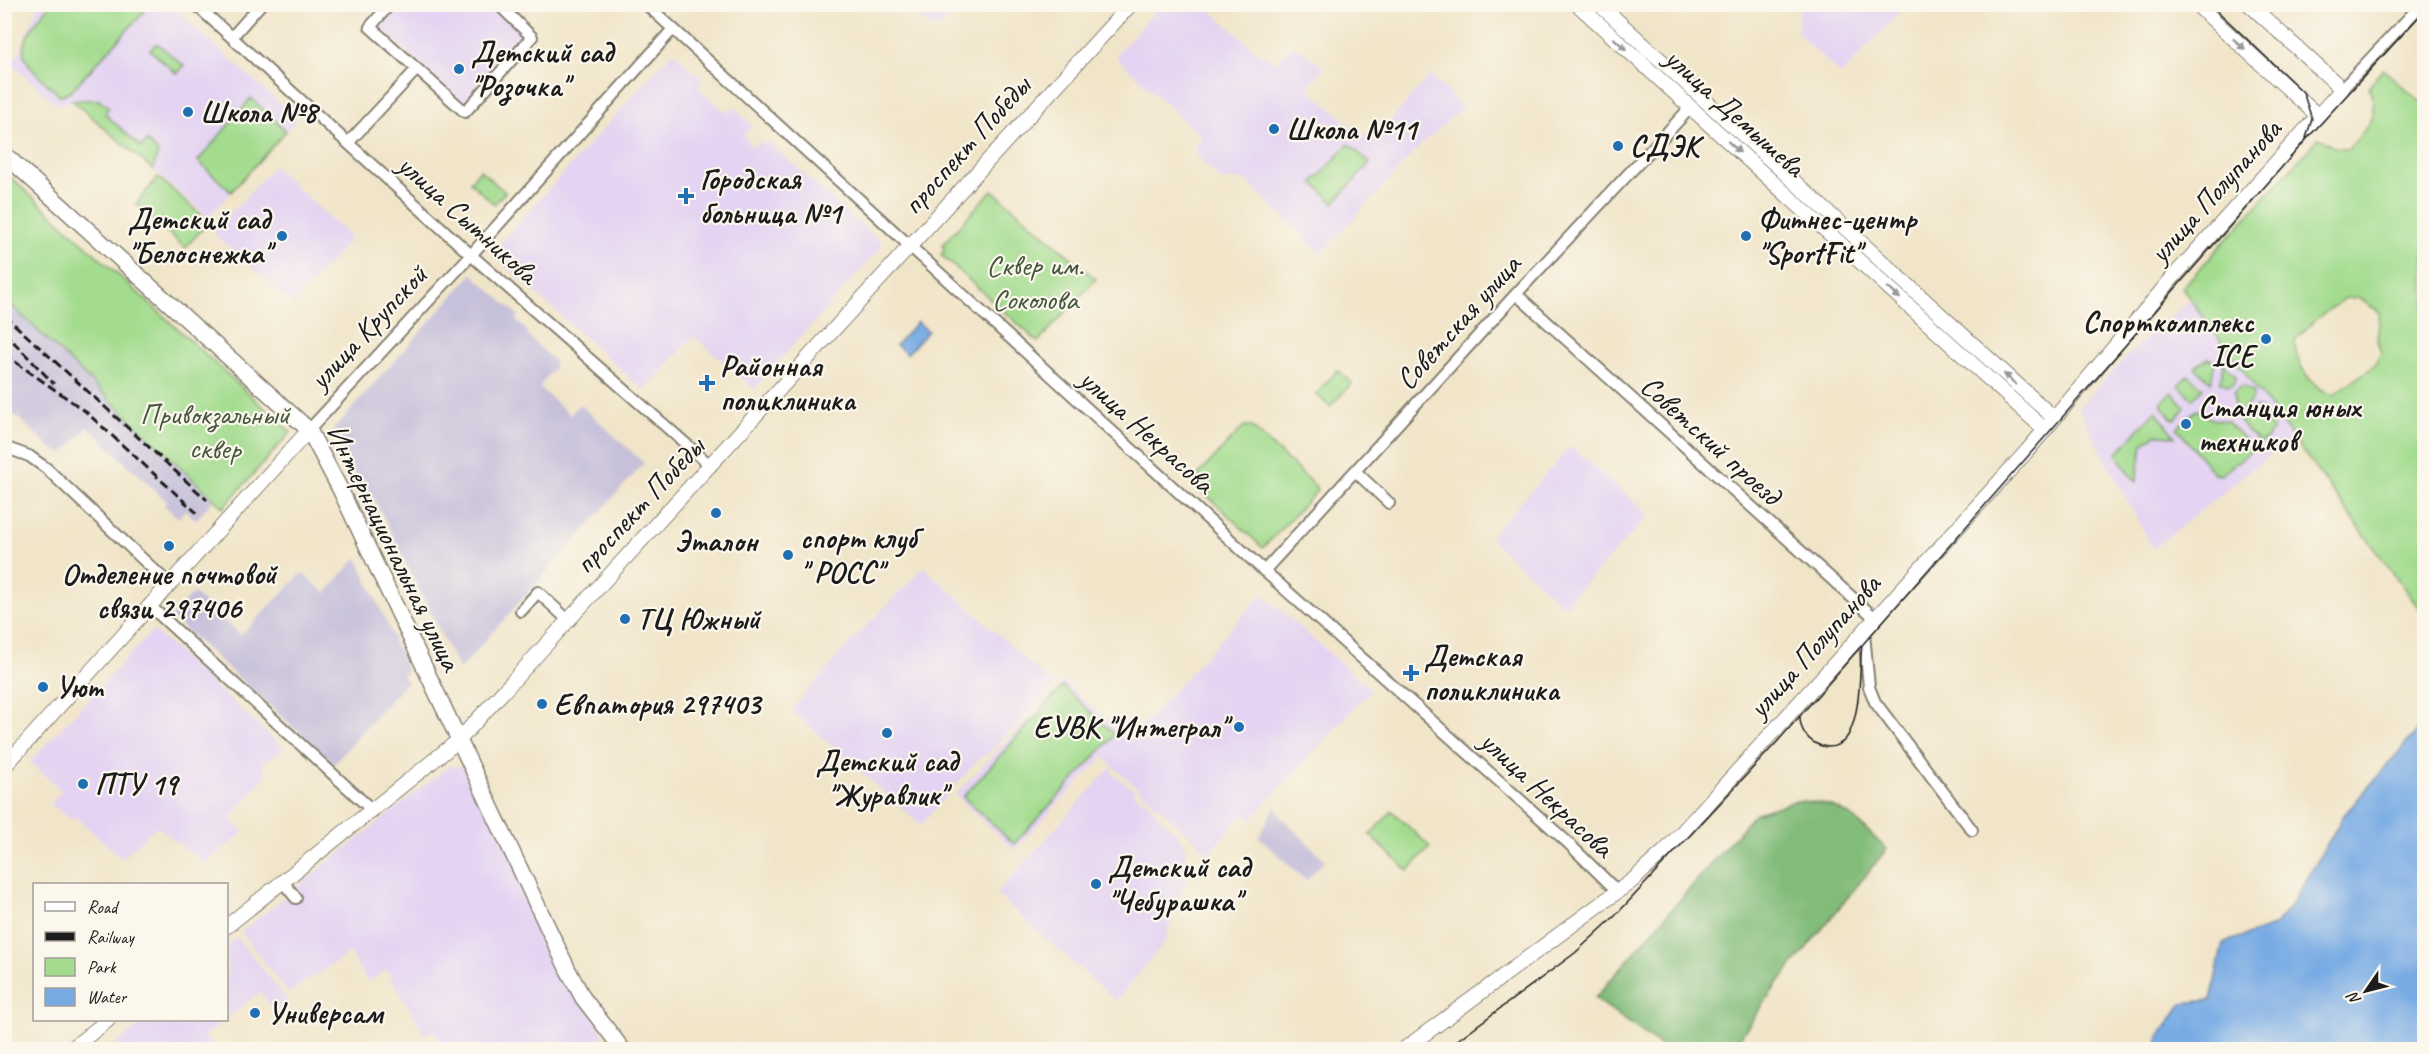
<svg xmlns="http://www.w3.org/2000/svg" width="2429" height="1054" viewBox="0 0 2429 1054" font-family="Caveat,sans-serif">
<rect width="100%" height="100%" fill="#fbf7ec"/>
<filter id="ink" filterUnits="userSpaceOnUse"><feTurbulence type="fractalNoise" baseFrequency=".0167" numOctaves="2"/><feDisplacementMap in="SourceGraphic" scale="12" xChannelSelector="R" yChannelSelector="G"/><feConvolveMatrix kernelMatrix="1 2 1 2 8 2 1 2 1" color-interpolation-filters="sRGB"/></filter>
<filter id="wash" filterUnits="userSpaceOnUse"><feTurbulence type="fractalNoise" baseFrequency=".008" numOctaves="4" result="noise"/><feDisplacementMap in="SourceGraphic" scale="24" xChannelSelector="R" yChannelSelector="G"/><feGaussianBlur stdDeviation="1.35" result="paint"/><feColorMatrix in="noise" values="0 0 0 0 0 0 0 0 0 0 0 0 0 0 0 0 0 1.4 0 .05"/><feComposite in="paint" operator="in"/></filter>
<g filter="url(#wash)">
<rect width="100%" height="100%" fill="#f1e5c9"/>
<path fill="#e4d3f2" d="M492,4L524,33L464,105L379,27L401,5Z
M38,5H169L297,119L208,218L73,100L57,105L11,64L20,51Z
M906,5H961L940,27H930Z
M1161,5H1204L1254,49L1275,63L1293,45L1324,68L1307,88L1364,137L1374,126L1381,132L1430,75L1463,107L1423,143L1321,254L1246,180H1221L1194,153L1201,136L1115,56Z
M1799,5V4L1906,5L1841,75L1797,33Z
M673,52L703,80L698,87L709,97L728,114L734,107L752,125L744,135L748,142L754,147L760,141L764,144L767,141L883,245L754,389L694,336L644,391L491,253Z
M274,166L351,238L293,304L213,233Z
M2195,295L2298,440L2273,452L2153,549L2078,408L2128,355Z
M1569,448L1575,450L1649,515L1564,606L1489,538Z
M924,567L1055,686L985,756H981L921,825L791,710L852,641Z
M1262,594L1371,690L1250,820L1243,815L1209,853L1103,757L1014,850L955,795L1064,681L1129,740Z
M153,630L284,749L262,764L266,775L231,819L243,833L204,864L157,826L122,858L75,817L71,820L50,804L62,791L30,762Z
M449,766L470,768L604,1035L587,1049H444L432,1030L425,1035L387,970L367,982L350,953L288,993L241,932Z
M1111,767L1113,774L1132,788L1137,796L1147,801L1151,808L1177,833L1185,848L1188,871L1185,888L1175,899L1167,936L1162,946L1116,1001L996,894Z
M237,937L289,1002L275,1012L260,992L227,1018V945Z
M147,1020H225L204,1036L215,1049H109Z"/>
<path fill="#c6c0da" d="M472,274L519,316L516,320L528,332L527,335L555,362L553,364L555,367L539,387L570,415L580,404L644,463L459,670L378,506L362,479H356L333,430Z
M4,299L214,499L196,520L185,510L178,518L164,505L167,502L88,427L63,454L52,449L8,409L5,411Z
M357,557L393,637V643L399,651L407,671L402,676L407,681L334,764L171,617L193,593L241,635L302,573L326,593Z
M1275,806L1282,818L1325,860L1306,881L1259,837Z"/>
<path fill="#a3dc8e" stroke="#607c55" stroke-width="1.5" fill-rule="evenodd" d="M50,5V4L146,5L144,12L70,92L60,96C17,56 10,52 50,5Z
M157,43L184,66L177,74L150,50Z
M2383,69L2424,105V615L2182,288L2319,138L2333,147L2348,149C2367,129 2381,115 2369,87ZM2346,298H2358L2380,312L2377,340L2381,353L2374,366L2333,395C2311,388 2294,363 2295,340L2317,318Z
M251,98L286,131L231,192L198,161Z
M72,100H99L109,107L105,114L141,147L147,141L158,152L153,170Z
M1703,107L1948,329L1947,333L1701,108Z
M1349,144L1370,163L1334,203L1313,183Z
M480,170L505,192L494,204L470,182Z
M5,172L291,432L223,508L5,299Z
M158,177L209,222L185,248L136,204Z
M992,190L1096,279L1038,342L941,255L944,251L943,244Z
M2208,358L2215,361L2211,382L2195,367Z
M2223,362L2236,376L2233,384L2229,386L2221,382Z
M1338,370L1352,383L1330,407L1316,394Z
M2188,375L2203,388L2193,399L2179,385Z
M2241,386L2254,391C2253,403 2244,409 2234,415L2232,413L2235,407L2234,392Z
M2172,392L2185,407L2176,419L2171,418L2161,403Z
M2256,407L2264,412L2273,429L2267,439L2259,443L2239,421Z
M2200,410L2211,419L2227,421L2251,447L2252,450L2221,475L2214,474L2177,428L2195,411Z
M2156,411L2175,437L2156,434L2143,444L2136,482L2119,459L2117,453Z
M1244,426H1251L1316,487L1317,491L1263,548L1198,487L1201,481L1198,475Z
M1063,686L1115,735L1014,844L963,797Z
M1392,811L1430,847L1408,871L1370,835Z"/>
<path fill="#82bc79" stroke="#4f6c4a" stroke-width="1.5" d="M1795,801C1845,801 1852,818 1887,849L1778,983L1732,1049H1665L1595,998L1754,814Z"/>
<path fill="#78abe4" stroke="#4a6480" stroke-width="1.5" d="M917,322L928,331L907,354L896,345Z
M2424,723V1049H2156L2159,1037L2182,1003L2211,1000L2223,943L2274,926L2293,903L2344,815Z"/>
</g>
<g filter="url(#ink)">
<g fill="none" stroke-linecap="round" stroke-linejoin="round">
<defs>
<path id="minor" d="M195,4L471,255L711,466
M390,4L370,27L465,112L532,37L498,4
M646,4L1260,567L1566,841L1617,891
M232,37L261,4
M2342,89L2422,4
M348,143L417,69
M1516,294L1876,619
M309,430L471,255L673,29
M4,447L29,456L46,468L169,584
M1355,471L1389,503
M1264,571L1516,294L1690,108
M149,605L373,811
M521,611L538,592L569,621
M1864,633L1869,687L1875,702L1972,830
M283,882L296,898"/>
<path id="tertiary" d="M1577,4L2044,429
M1599,4L2054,418
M2196,4L2318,116
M4,767L309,430
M226,927L459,740L1131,4
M70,1050L108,1020
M1403,1050L1633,880L1666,850L2027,451L2174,276L2342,89L2249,4"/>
<path id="secondary" d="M4,154L309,430L340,489L568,970L583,998L623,1050"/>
</defs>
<use href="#minor" stroke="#868072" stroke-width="14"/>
<use href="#tertiary" stroke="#868072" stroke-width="16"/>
<use href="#secondary" stroke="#868072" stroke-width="18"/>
<use href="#minor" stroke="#fff" stroke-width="10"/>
<use href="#tertiary" stroke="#fff" stroke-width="14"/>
<use href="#secondary" stroke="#fff" stroke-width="15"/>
<path stroke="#1c1c1c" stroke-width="1.5" d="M2210,4L2303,92L2312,119L2306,138
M1800,716C1799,746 1840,761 1851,729C1861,704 1859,672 1862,645
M1444,1050L1575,953L1615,916L1777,742L2303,143L2424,11"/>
<path stroke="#1c1c1c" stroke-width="3" stroke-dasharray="9 4.5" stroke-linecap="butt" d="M4,315L207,500
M4,332L54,384
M4,354L85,411L197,513"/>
</g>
<defs><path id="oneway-solid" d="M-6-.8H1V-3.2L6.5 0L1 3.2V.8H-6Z" transform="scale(1.5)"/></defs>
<g fill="#999">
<use href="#oneway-solid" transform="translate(1620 44) rotate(42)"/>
<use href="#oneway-solid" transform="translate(2239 44) rotate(42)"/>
<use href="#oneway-solid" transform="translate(1734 147) rotate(42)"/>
<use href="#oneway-solid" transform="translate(1894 293) rotate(42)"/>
<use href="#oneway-solid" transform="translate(2010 379) rotate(-138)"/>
</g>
</g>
<g fill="#1f6fb2" stroke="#fbf7ec" stroke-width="2">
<circle cx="459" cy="69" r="6"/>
<circle cx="188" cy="112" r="6"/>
<circle cx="1274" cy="129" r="6"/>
<circle cx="1618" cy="146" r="6"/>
<path d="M683 187h6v6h6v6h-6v6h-6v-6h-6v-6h6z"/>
<circle cx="282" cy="236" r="6"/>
<circle cx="1746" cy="236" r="6"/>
<circle cx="2266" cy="339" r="6"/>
<path d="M704 374h6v6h6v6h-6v6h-6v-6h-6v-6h6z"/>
<circle cx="2186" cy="424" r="6"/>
<circle cx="716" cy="513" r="6"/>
<circle cx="169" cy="546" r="6"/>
<circle cx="788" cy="555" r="6"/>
<circle cx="625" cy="619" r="6"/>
<path d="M1408 664h6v6h6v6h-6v6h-6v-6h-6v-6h6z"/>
<circle cx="43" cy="687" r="6"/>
<circle cx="542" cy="704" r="6"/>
<circle cx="1239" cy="727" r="6"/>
<circle cx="887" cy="733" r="6"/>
<circle cx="83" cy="784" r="6"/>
<circle cx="1096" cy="884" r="6"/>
<circle cx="255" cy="1013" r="6"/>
</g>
<g text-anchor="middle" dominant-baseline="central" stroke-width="4.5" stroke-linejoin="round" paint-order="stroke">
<g font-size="30" font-weight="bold" fill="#1c1c1c" stroke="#fbf7ec" text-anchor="start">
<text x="471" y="52">Детский сад<tspan x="471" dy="34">"Розочка"</tspan></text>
<text x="200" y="112">Школа №8</text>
<text x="1286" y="129">Школа №11</text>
<text x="1630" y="146">СДЭК</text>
<text x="700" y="179">Городская<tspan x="700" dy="34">больница №1</tspan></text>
<text x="270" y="219" text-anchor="end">Детский сад<tspan x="270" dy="34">"Белоснежка"</tspan></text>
<text x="1758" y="219">Фитнес-центр<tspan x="1758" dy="34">"SportFit"</tspan></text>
<text x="2254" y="322" text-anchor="end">Спорткомплекс<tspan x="2254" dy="34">ICE</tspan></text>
<text x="720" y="366">Районная<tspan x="720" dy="34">поликлиника</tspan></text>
<text x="2198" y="407">Станция юных<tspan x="2198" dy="34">техников</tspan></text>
<text x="800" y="538">спорт клуб<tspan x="800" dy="34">" РОСС"</tspan></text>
<text x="716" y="541" text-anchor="middle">Эталон</text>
<text x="169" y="574" text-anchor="middle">Отделение почтовой<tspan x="169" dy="34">связи 297406</tspan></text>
<text x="637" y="619">ТЦ Южный</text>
<text x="1424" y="656">Детская<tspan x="1424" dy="34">поликлиника</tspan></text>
<text x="55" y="687">Уют</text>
<text x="554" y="704">Евпатория 297403</text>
<text x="1227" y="727" text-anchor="end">ЕУВК "Интеграл"</text>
<text x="887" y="761" text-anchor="middle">Детский сад<tspan x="887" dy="34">"Журавлик"</tspan></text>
<text x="95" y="784">ПТУ 19</text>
<text x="1108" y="867">Детский сад<tspan x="1108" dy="34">"Чебурашка"</tspan></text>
<text x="267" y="1013">Универсам</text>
</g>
<g font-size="30" fill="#1c1c1c" stroke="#fbf7ec">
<text transform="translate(1735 112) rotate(42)">улица Демышева</text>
<text transform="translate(966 145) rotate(-48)">проспект Победы</text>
<text transform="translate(2215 191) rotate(-48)">улица Полупанова</text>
<text transform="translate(468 219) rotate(42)">улица Сытникова</text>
<text transform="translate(1458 322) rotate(-48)">Советская улица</text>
<text transform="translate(368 327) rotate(-47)">улица Крупской</text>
<text transform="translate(1147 431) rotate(42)">улица Некрасова</text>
<text transform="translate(1711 440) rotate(42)">Советский проезд</text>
<text transform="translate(639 505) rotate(-47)">проспект Победы</text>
<text transform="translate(394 547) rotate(64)">Интернациональная улица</text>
<text transform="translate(1814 646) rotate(-48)">улица Полупанова</text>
<text transform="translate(1547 794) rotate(43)">улица Некрасова</text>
</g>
<g font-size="30" fill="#44563e" stroke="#fbf7ec">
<text x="1035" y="265">Сквер им.<tspan x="1035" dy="34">Соколова</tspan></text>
<text x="215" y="414">Привокзальный<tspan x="215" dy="34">сквер</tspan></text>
</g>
</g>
<rect width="2429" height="1054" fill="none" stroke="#fbf7ec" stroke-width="24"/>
<rect x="33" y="883" width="195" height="138" fill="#fbf7ec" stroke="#a29f99" stroke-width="1.5"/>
<rect x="45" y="902" width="30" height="9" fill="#ffffff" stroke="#a29f99" stroke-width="1.5"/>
<text x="87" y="913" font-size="18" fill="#1c1c1c">Road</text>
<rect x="45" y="932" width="30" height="9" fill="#1c1c1c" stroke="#a29f99" stroke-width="1.5"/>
<text x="87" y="943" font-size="18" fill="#1c1c1c">Railway</text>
<rect x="45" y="958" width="30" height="18" fill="#a3dc8e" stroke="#a29f99" stroke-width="1.5"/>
<text x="87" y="973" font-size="18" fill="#1c1c1c">Park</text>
<rect x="45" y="988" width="30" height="18" fill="#78abe4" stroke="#a29f99" stroke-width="1.5"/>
<text x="87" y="1003" font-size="18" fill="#1c1c1c">Water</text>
<g transform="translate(2366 991) rotate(235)" stroke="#fbf7ec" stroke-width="4.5" paint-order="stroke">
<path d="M0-4.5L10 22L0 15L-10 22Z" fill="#1c1c1c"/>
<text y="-9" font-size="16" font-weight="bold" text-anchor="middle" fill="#1c1c1c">N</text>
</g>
</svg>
